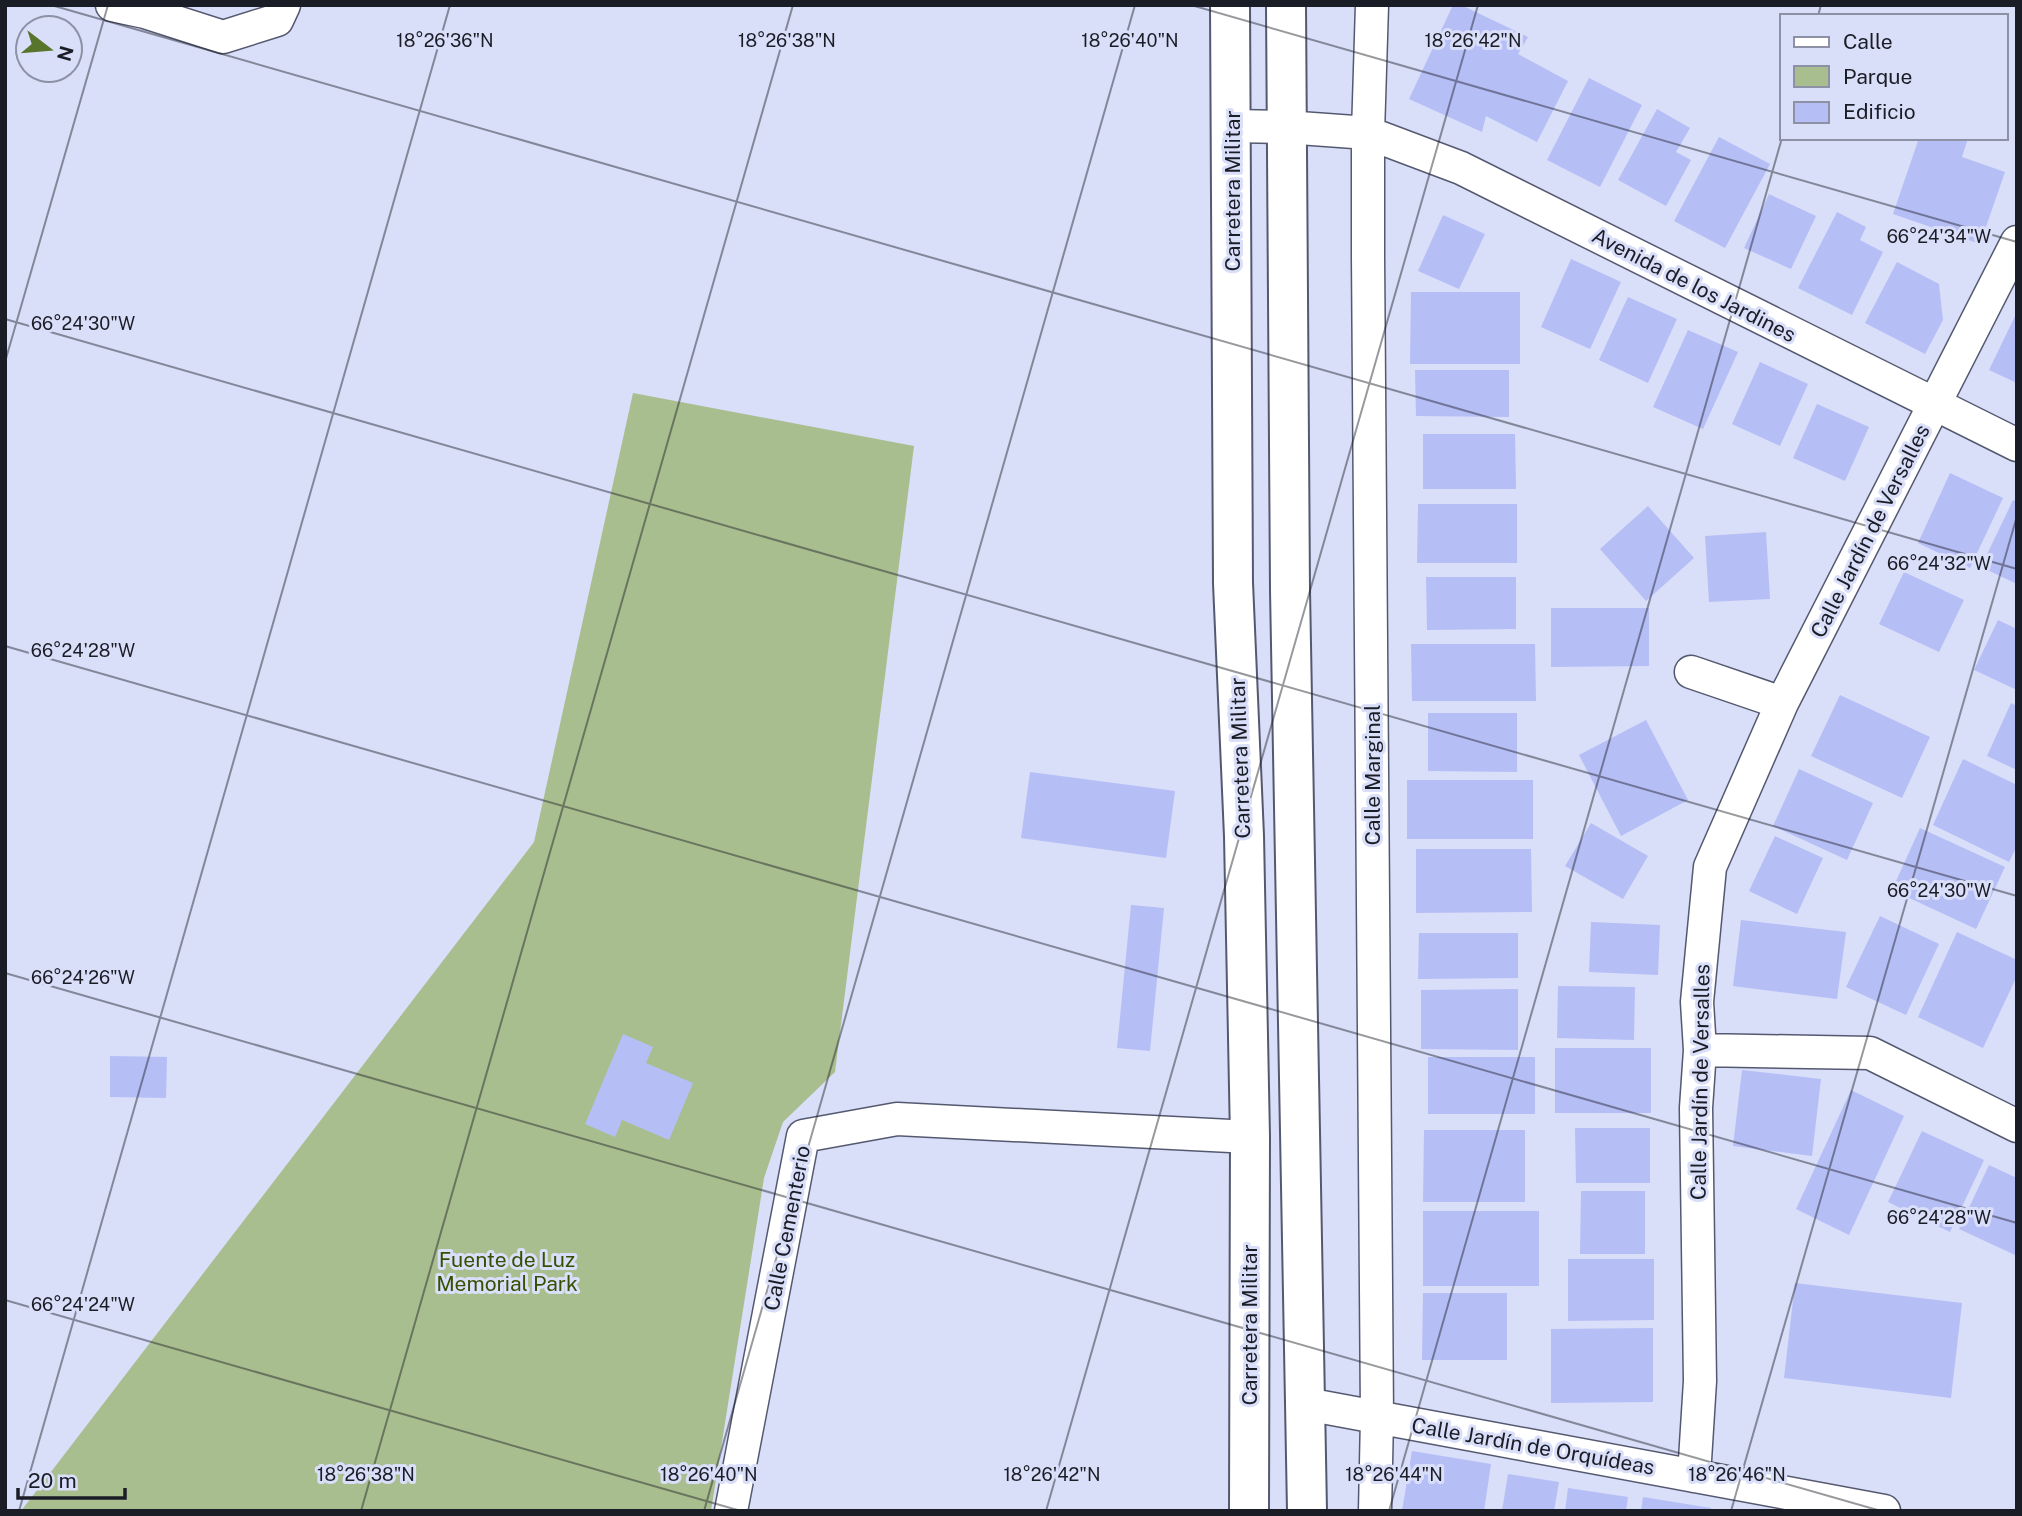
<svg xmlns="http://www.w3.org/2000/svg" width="2022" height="1516" viewBox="0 0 2022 1516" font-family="'Public Sans',sans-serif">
<rect width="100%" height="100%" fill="#d9def9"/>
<path fill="#a9be8f" d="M633,393L914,446L835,1072L783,1122L764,1178L711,1511H21L534,842Z"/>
<path fill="#b6bef6" d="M1453,5H1461L1528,37L1518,54L1568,81L1537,142L1486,116L1482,132L1409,99Z
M1589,78L1642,105L1600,187L1547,160Z
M1657,109L1690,128L1676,152L1691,160L1666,206L1618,180Z
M1719,137L1770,164L1725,248L1674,221Z
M1919,138H1968L1962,157L2005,172L1980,244L1893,214Z
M1769,194L1816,216L1791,269L1744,248Z
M1837,212L1866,227L1860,240L1883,252L1852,315L1798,288Z
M1443,215L1485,234L1459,289L1418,271Z
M1571,259L1621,282L1590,349L1541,327Z
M1897,262L1939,284L1943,320L1925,354L1865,323Z
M1411,292H1520V364H1410Z
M1628,297L1677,319L1648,383L1599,360Z
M2017,312V383L1989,370Z
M1688,330L1738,352L1703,429L1653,407Z
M1760,362L1808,384L1780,446L1732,424Z
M1415,370H1509V417L1416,416Z
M1817,404L1869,427L1845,481L1793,458Z
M1423,434H1515L1516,489H1423Z
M1950,473L2003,498L1970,568L1918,543Z
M2013,500L2017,502V584L1981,567Z
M1418,504H1517V563H1417Z
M1648,506L1694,558L1646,601L1600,549Z
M1766,532L1770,599L1709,602L1705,536Z
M1904,572L1964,600L1939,652L1879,624Z
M1426,577H1516V629L1427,630Z
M1551,608H1649V666L1551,667Z
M1998,620L2017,629V690L1974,670Z
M1411,644H1535L1536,701H1412Z
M1840,695L1930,737L1902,798L1811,756Z
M2011,703L2017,706V770L1987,756Z
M1428,713H1517V772L1428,771Z
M1646,720L1688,800L1621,836L1579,755Z
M1963,759L2017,785V846L2009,862L1933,825Z
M1799,769L1873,803L1847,860L1773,826Z
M1030,772L1175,791L1166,858L1021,838Z
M1407,780H1533V839H1407Z
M1591,823L1648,856L1623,899L1565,866Z
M1920,828L2005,867L1976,929L1892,890Z
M1775,836L1823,858L1797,914L1749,891Z
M1416,849H1531L1532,912L1416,913Z
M1131,905L1164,908L1150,1051L1117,1048Z
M1880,916L1939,944L1906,1015L1846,987Z
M1741,920L1846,932L1837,999L1733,986Z
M1591,922L1660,925L1658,975L1589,972Z
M1957,932L2017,960V976L1983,1048L1918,1017Z
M1419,933H1518V978L1418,979Z
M1558,986L1635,987L1634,1040L1557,1038Z
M1518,989V1050L1421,1049V990Z
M623,1034L653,1047L646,1063L693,1083L669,1140L622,1120L615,1137L585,1124Z
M1555,1048H1651V1113H1555Z
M110,1056L167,1057L166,1098L110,1097Z
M1428,1057H1535V1114H1428Z
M1742,1070L1821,1079L1812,1156L1733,1146Z
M1851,1090L1904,1116L1849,1235L1796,1209Z
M1575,1128H1650V1183H1576Z
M1424,1130H1525V1202H1423Z
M1922,1131L1984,1160L1950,1232L1888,1202Z
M1989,1165L2017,1178L2015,1255L1959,1229Z
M1581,1191H1645V1254H1580Z
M1423,1211H1539V1286H1423Z
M1568,1259H1654V1320L1568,1321Z
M1795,1283L1962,1303L1951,1398L1784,1378Z
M1423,1293H1507V1360H1422Z
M1653,1328V1402L1551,1403V1329Z
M1412,1451L1491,1464L1484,1511H1402Z
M1508,1474L1559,1482L1554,1511H1502Z
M1568,1488L1628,1497L1626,1511H1565Z
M1643,1497L1711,1508V1511H1641Z"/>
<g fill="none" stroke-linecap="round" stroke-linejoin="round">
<defs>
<path id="minor" d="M112,5L145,12L223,37L277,20L284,5
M1372,5L1368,133V256L1377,1417L1375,1511
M1232,126L1285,127L1368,133L1461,168L2017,445
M1691,672L1782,703
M1700,1050L1870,1053L2017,1126
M1306,1404L1884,1511
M1694,1476L1700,1381L1696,1108L1700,1050L1697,1002L1710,867L1782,703L2017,242
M731,1511L803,1136L897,1119L1250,1137"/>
<path id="secondary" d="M1230,5L1233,583L1244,836L1250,1137L1249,1511
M1286,5L1290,590L1307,1511"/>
</defs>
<use href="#minor" stroke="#55596f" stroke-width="35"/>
<use href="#secondary" stroke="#55596f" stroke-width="42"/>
<use href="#minor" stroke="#fff" stroke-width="32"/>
<use href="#secondary" stroke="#fff" stroke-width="38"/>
</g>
<path fill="none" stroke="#1b1d26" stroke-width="2" stroke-opacity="0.45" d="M51,5L2017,569M1191,5L2017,242M1818,16L1821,5M5,319L2017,896M5,362L108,5M5,646L2017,1223M5,973L1881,1511M5,1300L741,1511M19,1511L450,5M361,1511L793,5M704,1511L1135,5M1046,1511L1478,5M1389,1511L1782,138M1731,1511L2017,516"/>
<g text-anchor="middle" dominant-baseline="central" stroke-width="6" stroke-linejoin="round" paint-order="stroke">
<g font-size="21" fill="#1b1d26" stroke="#d9def9">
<text transform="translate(1232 191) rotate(-90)">Carretera Militar</text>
<text transform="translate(1694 285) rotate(27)">Avenida de los Jardines</text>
<text transform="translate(1870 531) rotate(-63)">Calle Jardín de Versalles</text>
<text transform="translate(1240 758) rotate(-92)">Carretera Militar</text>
<text transform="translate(1372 775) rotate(-90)">Calle Marginal</text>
<text transform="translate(1700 1082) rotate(-89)">Calle Jardín de Versalles</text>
<text transform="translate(787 1228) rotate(-79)">Calle Cementerio</text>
<text transform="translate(1249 1325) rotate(-90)">Carretera Militar</text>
<text transform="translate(1533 1446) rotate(10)">Calle Jardín de Orquídeas</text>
</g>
<g font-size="21" fill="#365000" stroke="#d9def9">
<text x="507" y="1259">Fuente de Luz<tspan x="507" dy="24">Memorial Park</tspan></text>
</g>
</g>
<g font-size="18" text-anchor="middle" fill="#1b1d26" stroke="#d9def9" stroke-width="6" stroke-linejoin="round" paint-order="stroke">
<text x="445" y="47">18°26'36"N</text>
<text x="787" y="47">18°26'38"N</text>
<text x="1130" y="47">18°26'40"N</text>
<text x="1473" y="47">18°26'42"N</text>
<text x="1939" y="243">66°24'34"W</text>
<text x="83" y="330">66°24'30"W</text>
<text x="1939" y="570">66°24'32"W</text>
<text x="83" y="657">66°24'28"W</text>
<text x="1939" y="897">66°24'30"W</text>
<text x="83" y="984">66°24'26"W</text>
<text x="1939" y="1224">66°24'28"W</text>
<text x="83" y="1311">66°24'24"W</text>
<text x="366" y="1481">18°26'38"N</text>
<text x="709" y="1481">18°26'40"N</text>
<text x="1052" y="1481">18°26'42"N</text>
<text x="1394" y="1481">18°26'44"N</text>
<text x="1737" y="1481">18°26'46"N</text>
</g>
<rect width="2022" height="1516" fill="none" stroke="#1b1d26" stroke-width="14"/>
<rect x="1780" y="14" width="228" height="126" fill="#d9def9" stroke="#8d91a5" stroke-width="2"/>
<rect x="1794" y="37" width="35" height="10" fill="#ffffff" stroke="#8d91a5" stroke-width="2"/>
<text x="1843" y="49" font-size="21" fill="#1b1d26">Calle</text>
<rect x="1794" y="66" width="35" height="21" fill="#a9be8f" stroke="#8d91a5" stroke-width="2"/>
<text x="1843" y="84" font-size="21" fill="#1b1d26">Parque</text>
<rect x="1794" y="102" width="35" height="21" fill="#b6bef6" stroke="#8d91a5" stroke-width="2"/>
<text x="1843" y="119" font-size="21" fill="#1b1d26">Edificio</text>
<g transform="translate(49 49) rotate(106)"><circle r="33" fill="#d9def9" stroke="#8d91a5" stroke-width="2"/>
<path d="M0-5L12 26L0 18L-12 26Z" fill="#58752b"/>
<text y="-10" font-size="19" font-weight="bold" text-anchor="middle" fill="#1b1d26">N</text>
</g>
<path d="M18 1488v10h107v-10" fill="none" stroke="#1b1d26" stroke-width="3.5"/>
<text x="28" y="1488" font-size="21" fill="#1b1d26" stroke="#d9def9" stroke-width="5" paint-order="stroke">20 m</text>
</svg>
